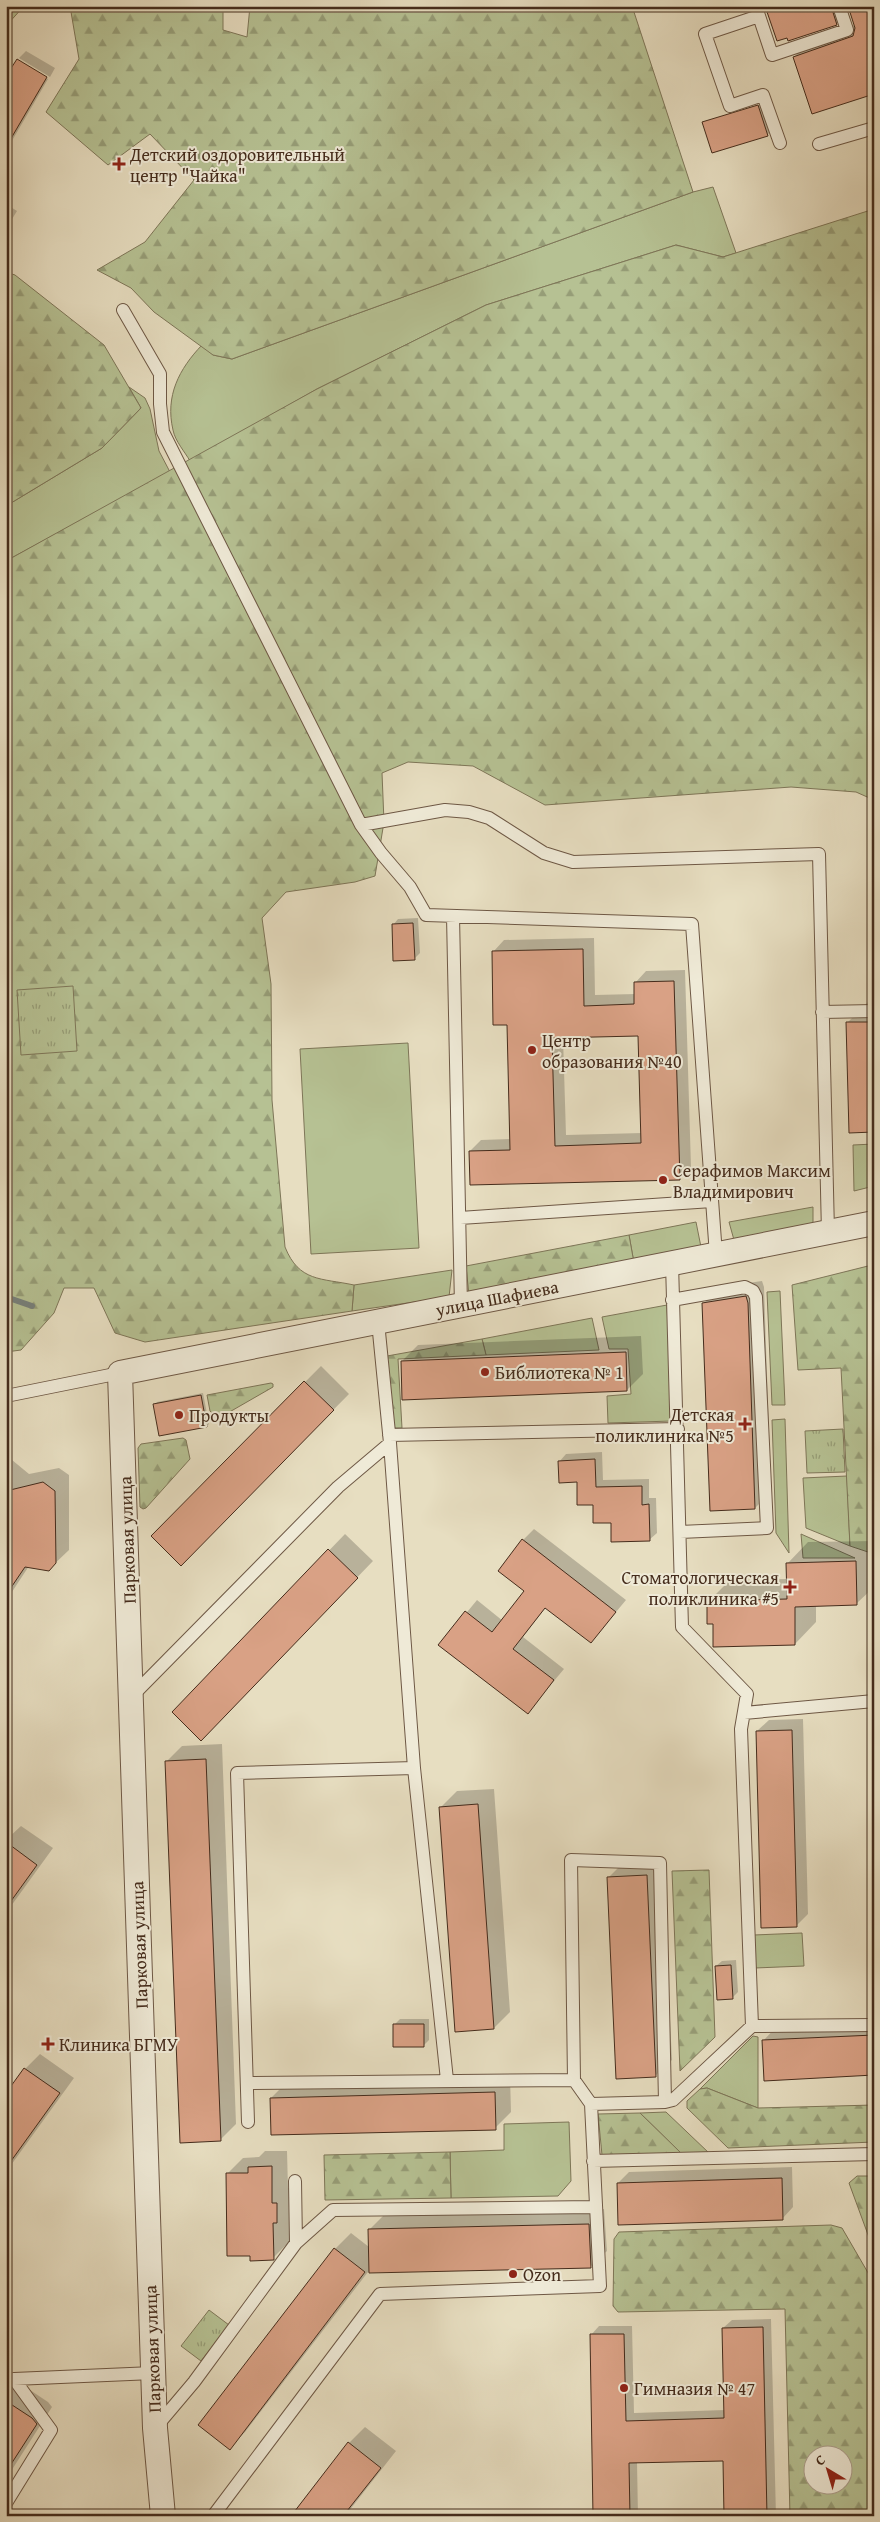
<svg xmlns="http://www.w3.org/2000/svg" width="880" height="2522" viewBox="0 0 880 2522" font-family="'Gentium Book Plus',serif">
<defs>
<pattern id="forest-firs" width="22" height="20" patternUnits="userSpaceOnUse" patternTransform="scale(1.25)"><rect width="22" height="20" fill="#b6c193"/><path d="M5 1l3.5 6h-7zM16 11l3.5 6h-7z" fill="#969d77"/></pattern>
<pattern id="park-tufts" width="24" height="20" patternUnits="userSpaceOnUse" patternTransform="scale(1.25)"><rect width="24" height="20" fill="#b6c193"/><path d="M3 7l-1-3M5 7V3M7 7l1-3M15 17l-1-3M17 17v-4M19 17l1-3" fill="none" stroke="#969d77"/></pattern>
</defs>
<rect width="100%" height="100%" fill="#e7dec1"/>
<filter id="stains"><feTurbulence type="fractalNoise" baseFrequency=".004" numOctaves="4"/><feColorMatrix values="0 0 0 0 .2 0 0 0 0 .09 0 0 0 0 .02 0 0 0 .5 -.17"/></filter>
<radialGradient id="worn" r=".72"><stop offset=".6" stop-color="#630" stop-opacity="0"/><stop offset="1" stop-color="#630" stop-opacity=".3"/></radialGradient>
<path fill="#b6c193" stroke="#7e7658" d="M713,187L736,253L723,257L676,245L486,305L317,389L190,461C185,452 175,441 173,430C165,396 179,369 202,345L213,355L232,359L693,192Z
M129,387L145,398L150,409L159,451L170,472L6,561V506L102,448L141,408Z
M408,1043L419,1248L311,1254L300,1049Z
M874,1144V1186L854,1191L853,1145Z
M813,1207V1224L734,1240L729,1222Z
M696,1222L701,1247L634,1263L629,1235Z
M452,1270L449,1297L352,1311L354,1285Z
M780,1291L785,1405H772L767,1292Z
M667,1305L672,1421L608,1423L607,1396L631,1394L628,1349H609L602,1317Z
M592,1318L599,1350L486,1355L482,1339Z
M785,1419L789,1553L776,1533L772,1420Z
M847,1476L850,1546L806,1528L803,1478Z
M801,1534L855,1558H803Z
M802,1933L804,1966L755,1968L754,1935Z
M753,2036L758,2037V2108L707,2088L700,2089Z
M666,2112L709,2153H681L640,2113Z
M569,2122L571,2181L558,2196L451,2198L450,2152L504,2150V2124Z"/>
<path fill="url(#forest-firs)" stroke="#7e7658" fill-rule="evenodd" d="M6,6H24L6,26Z
M70,6H223V30L247,37L250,6H632L693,192L232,359L213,355L154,312L131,288L97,270L145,242L194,180L150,134L108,165L46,112L79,59Z
M874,209V800L856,792L791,787L545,805L473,766L408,762L382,773L384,822L375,876L355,882L286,892L262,918L271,984L272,1100L285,1247C299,1282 321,1278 354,1285L352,1311L145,1342L115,1333L94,1288H64L54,1313L21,1350L6,1352V561L317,389L486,305L676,245L723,257Z
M6,272L15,275L104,345L141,408L102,448L6,506Z
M629,1235L634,1263L469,1295L466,1266Z
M872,1265L874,1554L850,1546L841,1368L798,1370L792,1285Z
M482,1339L486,1355L398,1359L402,1428H394L387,1356Z
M271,1383L273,1384V1387L226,1414H213L210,1411L207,1395Z
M183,1438L186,1440L190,1459L146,1508L143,1509L140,1507L138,1448L141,1444Z
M709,1870L715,2037L680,2071L672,1871Z
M707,2088L758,2108L874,2105V2142L728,2148L687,2108V2101L700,2089Z
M640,2113L681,2153L602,2155L598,2114Z
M450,2152L451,2198L325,2200L324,2155Z
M857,2176H874V2251L849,2183Z
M831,2225L842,2228L874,2283V2516H790L785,2309L618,2312L613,2306L614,2239L619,2232ZM812,2454H842V2484H812Z"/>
<path fill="url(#park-tufts)" stroke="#7e7658" d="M73,986L77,1051L21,1055L17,990Z
M843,1429L845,1472L807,1473L805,1431Z
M209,2310L229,2325L201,2361L181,2346Z"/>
<path fill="#0003" fill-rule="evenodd" d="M767,6H874V92L794,57L810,41L855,25L850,10L836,24Z
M26,51L55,68L50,77L19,58Z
M18,59V61L48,79L6,151V79Z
M760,104L770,132L767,135L704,123Z
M6,204L17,211L6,229Z
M418,918L420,953L414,959L393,925L398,919Z
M594,938L595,995L635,994V983L646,971L685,970L691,1167L679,1178L470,1151L481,1140L511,1139L508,1023L493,952L504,940ZM639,1034L642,1133L566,1135L563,1037Z
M874,996V1131L847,1023Z
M762,1281L764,1287L771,1492L755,1508L704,1303L720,1287Z
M641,1336L643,1374L627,1390L402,1361L418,1345Z
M321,1366L349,1394L181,1564L152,1536Z
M203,1393L209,1424L207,1426L155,1405L157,1402Z
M602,1452L603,1480L649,1479V1498H656L657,1533L649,1540L612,1522L559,1462L566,1454Z
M6,1455L29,1474L59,1468L69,1475V1550L49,1569L29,1566L6,1601Z
M534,1529L626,1600L591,1642L546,1607L523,1637L564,1669L528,1712L440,1645L477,1600L503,1621L526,1591L523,1540Z
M345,1534L373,1561L217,1723L173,1712Z
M874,1541V1587L856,1604L816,1605V1622L795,1644L714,1623L708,1602L730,1580L787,1579V1564L808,1542Z
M803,1719L808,1914L797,1925L757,1731L769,1720Z
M222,1744L236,2124L220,2140L166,1762L182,1746Z
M494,1789L510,2012L494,2028L441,1807L457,1791Z
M21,1826L53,1848L6,1913V1840Z
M662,1860L672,2060L655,2076L608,1878L624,1862Z
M736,1960L738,1992L732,1998L716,1966L722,1961Z
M400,2019H429V2040L423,2046L394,2025Z
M874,2020V2074L763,2041L779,2024Z
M40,2054L74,2078L6,2172V2095L25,2069Z
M510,2076L511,2112L495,2128L271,2098L287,2082Z
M265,2151H287L288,2188H292L293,2206L289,2210V2242L273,2258L227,2174L243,2158L259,2157Z
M792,2167L793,2207L782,2219L618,2183L629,2172Z
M604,2209L607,2251L590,2267L368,2272L245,2432L229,2448L335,2249L351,2233L369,2247V2230L385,2214Z
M771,2319L776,2516H725L724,2460L637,2462L638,2516H594L591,2335L599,2326H632L634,2413L725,2410L723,2328L732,2320Z
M6,2374L48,2402L52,2407L6,2479Z
M365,2427L396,2451L345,2516H293L349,2443Z"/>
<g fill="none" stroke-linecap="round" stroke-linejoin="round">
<path stroke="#78817c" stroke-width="6" d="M6,1297L32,1306"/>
</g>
<path fill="#d9a185" stroke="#452c1c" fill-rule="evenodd" d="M765,6H831L837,25L788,41L787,38L777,41Z
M848,6H874V94L812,114L793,57L853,36L855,28Z
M17,59L47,77L6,147V76Z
M758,105L768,136L712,153L702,122Z
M413,923L415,960L393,961L392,924Z
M583,949L584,1006L634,1004V982L674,981L680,1180L470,1185L469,1151L510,1150L507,1025H493L492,951ZM638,1036L641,1143L555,1146L552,1038Z
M846,1022H874V1132L849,1133Z
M746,1296L748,1303L755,1509L710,1511L702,1303Z
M626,1352L627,1391L402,1400L401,1361Z
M304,1381L334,1410L181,1566L151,1536Z
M201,1395L207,1427L159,1436L153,1404Z
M595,1459L596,1487L642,1486V1505L649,1504L650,1541L611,1542V1523H593V1505H577V1482L559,1483L558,1461Z
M43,1482L55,1491L56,1563L49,1571L25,1567L6,1595V1491Z
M522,1539L616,1612L591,1643L545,1608L513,1649L554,1680L528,1714L438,1645L465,1611L492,1632L524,1591L498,1571Z
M328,1549L358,1578L201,1741L172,1712Z
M856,1561L857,1605L795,1607V1645L713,1647V1624H707V1601L787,1599L786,1563Z
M792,1730L797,1927L761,1928L756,1731Z
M206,1759L221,2141L180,2143L165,1761Z
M478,1804L494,2029L455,2032L439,1807Z
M6,1842L37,1865L6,1908Z
M647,1875L656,2077L616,2079L607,1877Z
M731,1965L733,1999L717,2000L715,1966Z
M393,2024H424V2047H393Z
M874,2035V2075L764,2081L762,2040Z
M24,2068L60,2093L6,2168V2093Z
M495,2092L496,2130L271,2135L270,2098Z
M272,2166V2203H277V2223H273L274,2260L250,2261V2256H227L226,2173H248V2167Z
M782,2178L783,2220L618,2225L617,2183Z
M589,2224L591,2268L369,2273L368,2229Z
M334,2248L365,2272L230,2450L198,2425Z
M763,2327L767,2516H724L723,2461L629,2463L630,2516H593L590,2334H624L626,2421L724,2418L722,2328Z
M6,2401L32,2418L37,2424L6,2472Z
M348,2442L381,2468L343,2516H291Z"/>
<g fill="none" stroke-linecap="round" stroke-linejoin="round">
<defs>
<path id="lane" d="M756,6L759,16L705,34L730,106L763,95L780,143
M759,16L772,55L847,30L839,6
M819,144L874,128
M123,310L160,374V404L163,432L361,825L381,853L410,887L426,915L692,924L716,1255
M361,825L445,810L469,812L489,818L544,853L573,862L819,854L828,1232
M453,916L461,1306
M822,1012L874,1011
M460,1218L712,1201
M672,1263L682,1627L747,1694L741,1729L752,2026
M672,1300L745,1287L753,1291L756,1297L767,1528L680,1532
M378,1322L390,1443L414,1768L447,2080
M6,1396L120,1373
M389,1435L678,1429
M133,1695L338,1487L390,1443
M744,1713L874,1701
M574,2080L571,1860L660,1863L665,2102
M247,2083L574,2080L591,2104L665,2102L673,2100L752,2026L874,2025
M248,2122L237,1773L414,1768
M593,2161L874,2154
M296,2243L333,2210L595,2207
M156,2427L194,2382L296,2243L295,2181
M6,2503L51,2430L14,2379L153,2373
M213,2516L380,2294L600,2286L591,2104"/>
<path id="street" d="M163,2516L155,2428L120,1373L874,1223"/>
</defs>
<use href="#lane" stroke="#6e5845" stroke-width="14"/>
<use href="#street" stroke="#6e5845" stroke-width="26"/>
<use href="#lane" stroke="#efead7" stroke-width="12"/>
<use href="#street" stroke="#efead7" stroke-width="24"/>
</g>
<g fill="#8f2418" stroke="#efead7" stroke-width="2">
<path d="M116.5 156.5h5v5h5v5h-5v5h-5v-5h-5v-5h5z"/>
<circle cx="532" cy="1050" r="5"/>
<circle cx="663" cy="1180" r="5"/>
<circle cx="485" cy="1372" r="5"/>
<circle cx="179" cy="1415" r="5"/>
<path d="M742.5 1416.5h5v5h5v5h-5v5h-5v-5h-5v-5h5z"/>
<path d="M787.5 1579.5h5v5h5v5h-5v5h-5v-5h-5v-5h5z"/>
<path d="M45.5 2036.5h5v5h5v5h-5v5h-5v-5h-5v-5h5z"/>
<circle cx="513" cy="2274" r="5"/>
<circle cx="624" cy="2388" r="5"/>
</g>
<g text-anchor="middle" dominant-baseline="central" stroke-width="4" stroke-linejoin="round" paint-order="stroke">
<g font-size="18" fill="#452c1c" stroke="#efead7" text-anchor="start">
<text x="130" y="154">Детский оздоровительный<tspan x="130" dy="21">центр "Чайка"</tspan></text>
<text x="542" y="1040">Центр<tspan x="542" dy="21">образования №40</tspan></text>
<text x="673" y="1170">Серафимов Максим<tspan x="673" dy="21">Владимирович</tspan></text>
<text x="495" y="1372">Библиотека № 1</text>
<text x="734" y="1414" text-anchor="end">Детская<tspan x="734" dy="21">поликлиника №5</tspan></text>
<text x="189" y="1415">Продукты</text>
<text x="779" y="1577" text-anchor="end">Стоматологическая<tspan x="779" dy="21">поликлиника #5</tspan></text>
<text x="59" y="2044">Клиника БГМУ</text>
<text x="523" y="2274">Ozon</text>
<text x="634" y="2388">Гимназия № 47</text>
</g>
<g font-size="18" fill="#452c1c" stroke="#efead7">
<text transform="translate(497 1298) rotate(-11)">улица Шафиева</text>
<text transform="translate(127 1540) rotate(-92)">Парковая улица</text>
<text transform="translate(139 1945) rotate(-92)">Парковая улица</text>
<text transform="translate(152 2349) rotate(-92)">Парковая улица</text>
</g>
</g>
<rect width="880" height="2522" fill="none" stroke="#e7dec1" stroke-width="25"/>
<rect x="8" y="8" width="865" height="2507" fill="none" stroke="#452c1c" stroke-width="2.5"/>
<rect x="12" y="12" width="855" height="2497" fill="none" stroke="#452c1c"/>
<g transform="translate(828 2470) rotate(322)"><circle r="24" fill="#efead7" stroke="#ab9e8c"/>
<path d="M0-4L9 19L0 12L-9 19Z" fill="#8f2418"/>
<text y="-8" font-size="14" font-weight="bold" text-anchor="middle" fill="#452c1c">С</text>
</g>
<rect width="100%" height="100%" filter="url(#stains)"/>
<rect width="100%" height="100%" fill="url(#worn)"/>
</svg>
